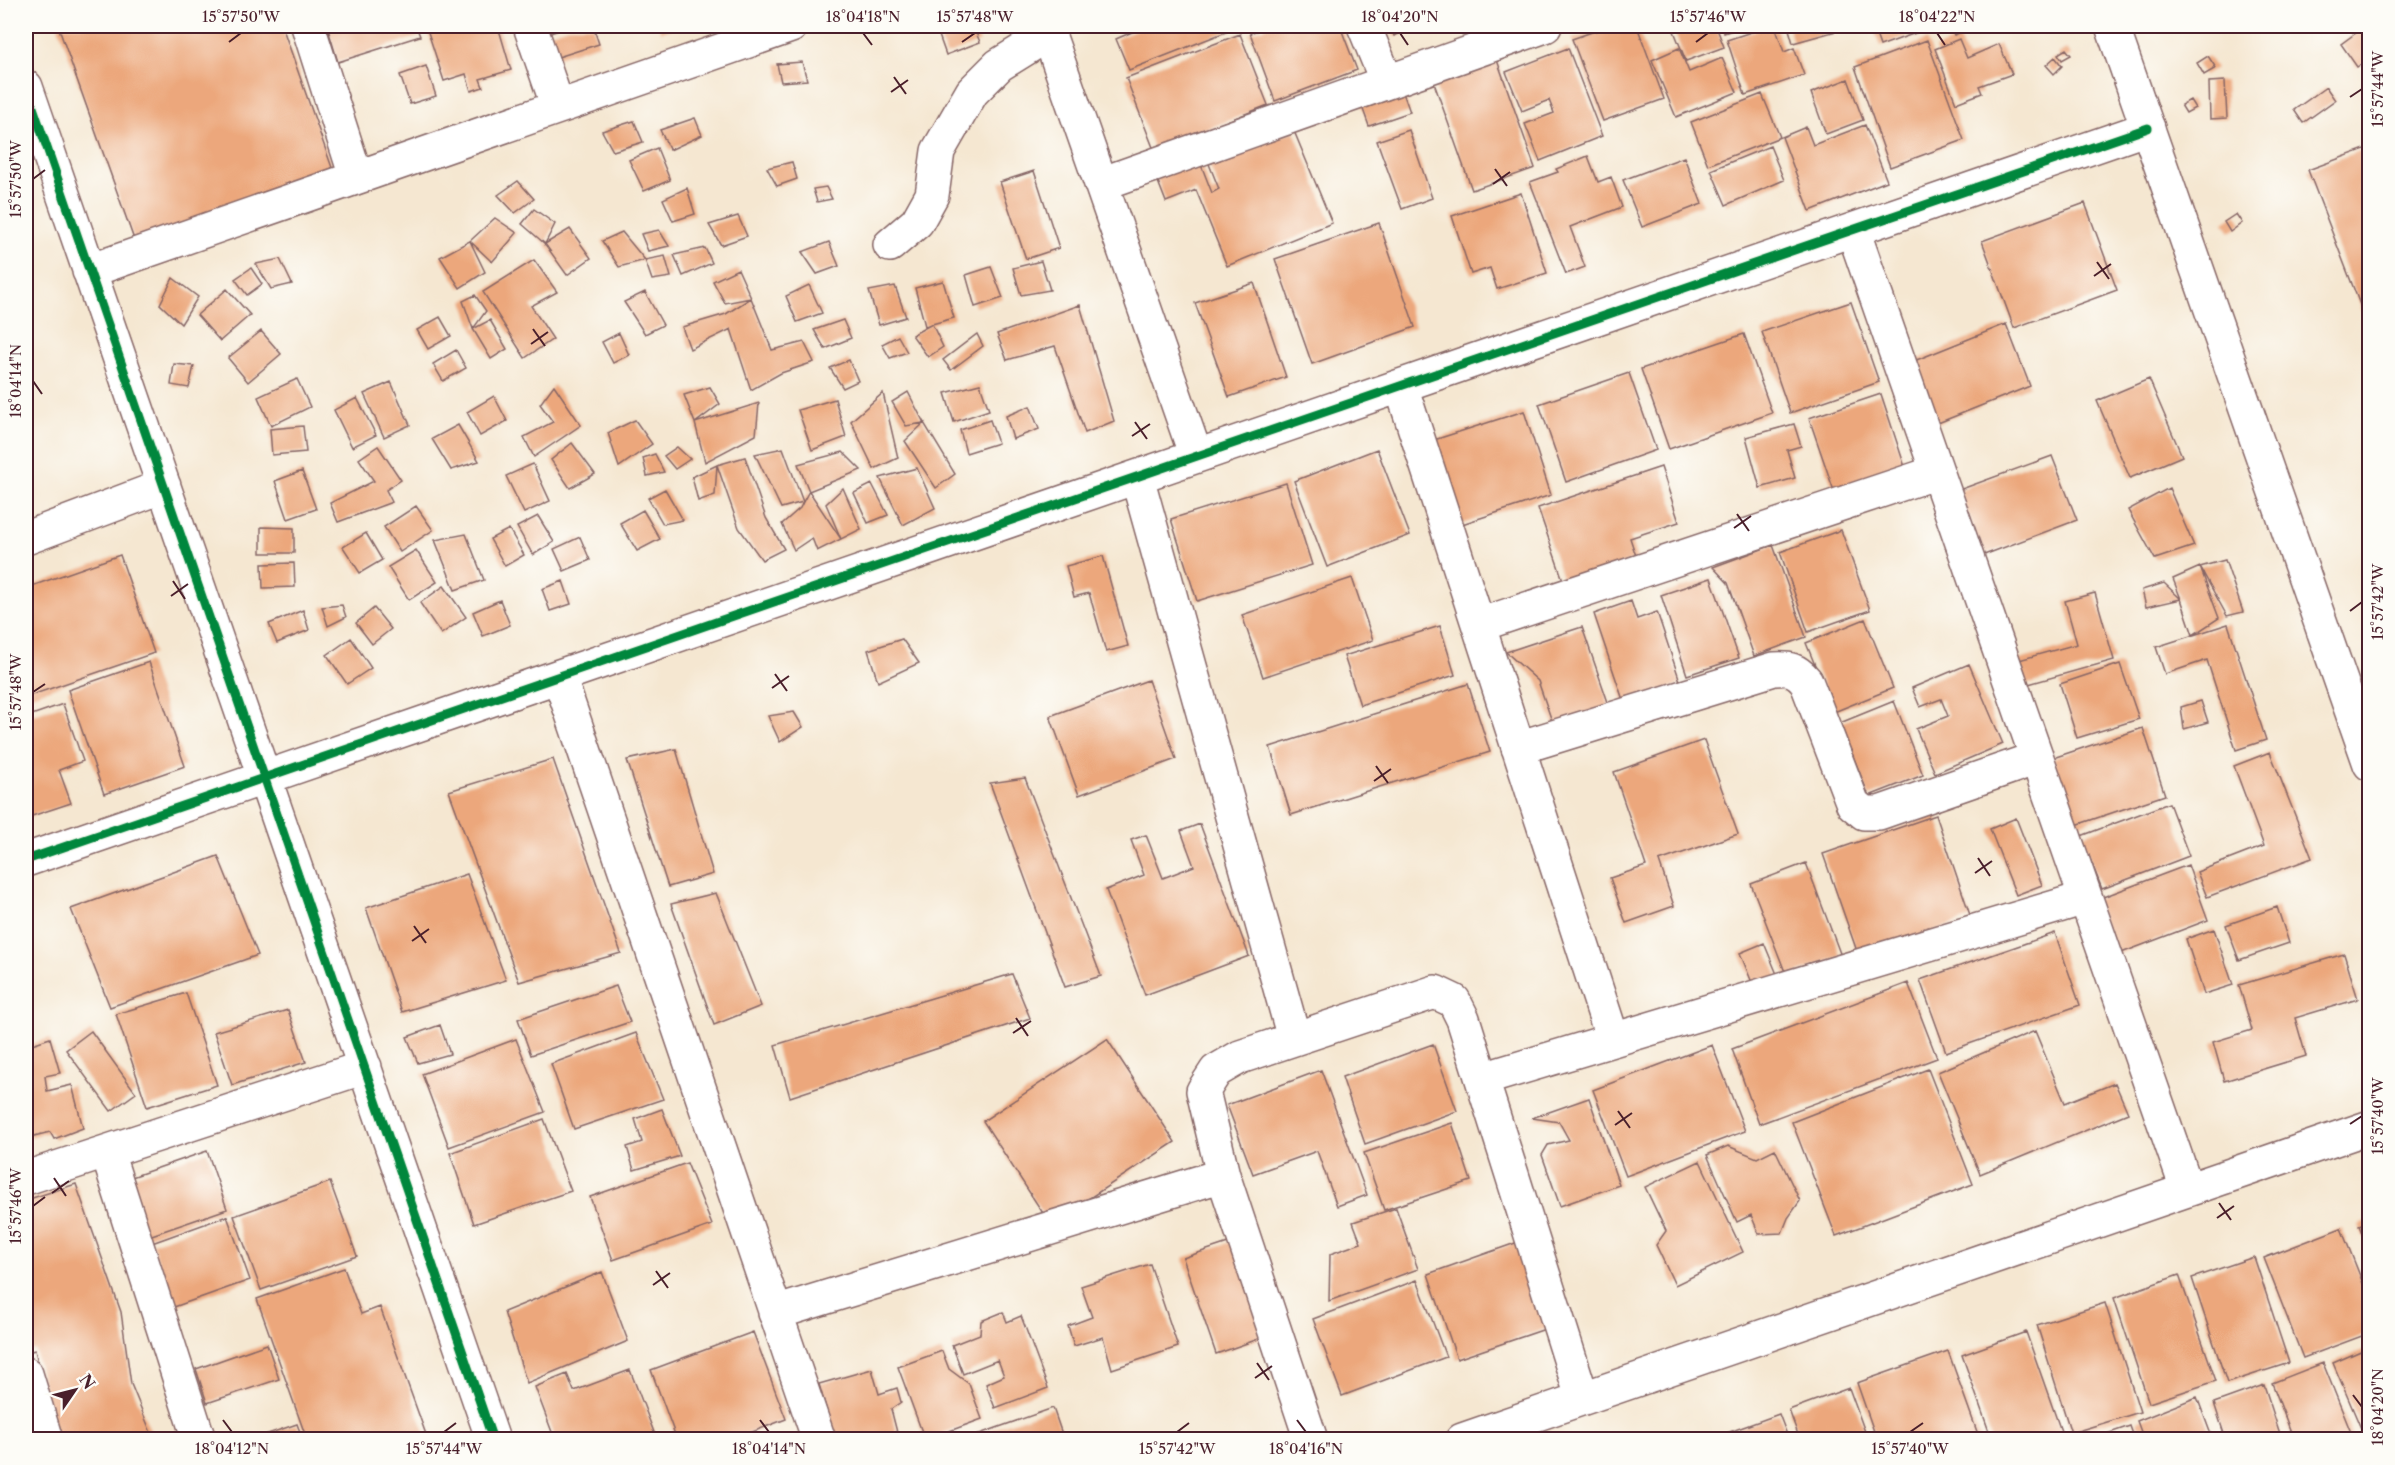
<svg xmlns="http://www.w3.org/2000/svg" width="2395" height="1465" viewBox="0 0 2395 1465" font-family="'Libre Caslon Text',serif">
<rect width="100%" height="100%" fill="#fdfcf7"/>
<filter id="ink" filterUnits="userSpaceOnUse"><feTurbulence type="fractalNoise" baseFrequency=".0167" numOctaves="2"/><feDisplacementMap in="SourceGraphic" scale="12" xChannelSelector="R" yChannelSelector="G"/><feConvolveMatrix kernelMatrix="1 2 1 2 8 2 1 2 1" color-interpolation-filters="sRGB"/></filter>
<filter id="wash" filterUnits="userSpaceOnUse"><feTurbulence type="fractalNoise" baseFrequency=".008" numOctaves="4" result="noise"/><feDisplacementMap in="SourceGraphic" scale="24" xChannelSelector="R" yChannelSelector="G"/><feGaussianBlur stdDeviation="1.35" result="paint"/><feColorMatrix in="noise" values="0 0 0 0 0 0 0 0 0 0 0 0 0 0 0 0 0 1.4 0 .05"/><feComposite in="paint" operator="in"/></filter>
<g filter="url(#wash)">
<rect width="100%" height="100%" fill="#f5e7d1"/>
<g id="blocks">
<path fill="#eca77b" d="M58,26H282L336,179L137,248Z
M338,26H416L420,36L338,62L328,29Z
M426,26H498L511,70L480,79L483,87L471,91L466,74L444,81Z
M572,26H593L599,44L555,58L547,34Z
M659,26H678L661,32Z
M941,26H973L980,42L946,55L936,27Z
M1146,26H1241L1129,70L1116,39Z
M1270,26H1340L1357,70L1275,101L1250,33Z
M1390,26H1419L1394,36Z
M1476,26H1504L1479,35Z
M1609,26H1637L1664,99L1603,121L1572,39Z
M1672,26H1716L1724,47L1686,61Z
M1722,26H1744L1724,33Z
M1769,26H1775L1784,52L1794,48L1804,75L1745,95L1727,40Z
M1788,26H1834L1836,31L1793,43Z
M1873,26H1935L1880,46Z
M1950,26H1977L1954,35Z
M2364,27L2370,35V58L2357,67L2341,44Z
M1240,34L1268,105L1154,150L1126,78Z
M1959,39L1967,58L1999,44L2012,74L1979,86L1982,93L1956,103L1935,49Z
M1927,40L1964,140L1890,167L1855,67Z
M1568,48L1602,136L1540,161L1525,124L1554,113L1549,100L1522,111L1506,72Z
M1679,48L1689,72L1722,58L1737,92L1676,117L1652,60Z
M2066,49L2071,55L2062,60L2058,54Z
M2208,56L2216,68L2204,75L2197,63Z
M2055,57L2062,66L2054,74L2046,65Z
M1497,60L1535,168L1472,190L1434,83Z
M802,62L807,80L781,82L777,64Z
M426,66L436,96L410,104L400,75Z
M1848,79L1863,120L1826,134L1811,93Z
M2225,81L2227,118L2210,119L2209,82Z
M1401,87L1410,112L1369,126L1360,101Z
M2326,87L2335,100L2303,123L2294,110Z
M1762,94L1780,137L1708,165L1691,122Z
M2190,100L2195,108L2186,113L2181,105Z
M695,118L702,135L670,150L660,130Z
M634,121L643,142L613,151L602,131Z
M1865,125L1887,181L1810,211L1782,137L1806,127L1813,145Z
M1409,130L1432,198L1402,209L1377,141Z
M1294,131L1332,223L1227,266L1196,190L1166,202L1155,174L1198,157L1212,193L1219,189L1209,164Z
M1770,146L1784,180L1726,205L1711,170Z
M2370,147V313L2364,315L2308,170Z
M657,148L670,180L644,191L629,160Z
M1588,156L1598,182L1611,177L1622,207L1570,227L1585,267L1566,274L1530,182L1558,172L1556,169Z
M1684,157L1702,204L1642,227L1623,180Z
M792,162L797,179L777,186L767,168Z
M1034,171L1059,248L1026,259L1000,182Z
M518,181L534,199L515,213L498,195Z
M826,187L832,199L817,202L813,189Z
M687,188L695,214L673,221L663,199Z
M1521,193L1547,273L1497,289L1490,268L1471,274L1452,216Z
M2085,203L2117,290L2014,328L1982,241Z
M534,209L555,224L545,244L570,229L591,258L567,275L545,244L522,224Z
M2236,214L2242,223L2230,232L2224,222Z
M738,216L747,236L721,245L709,225Z
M495,218L517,233L492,262L470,241L485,272L460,288L440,257L470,241Z
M1379,223L1415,327L1312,364L1275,259Z
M659,230L669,246L648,251L641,234Z
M622,232L645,260L665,256L671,277L652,280L645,260L619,267L602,241Z
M829,242L839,266L817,274L802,252Z
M705,248L712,263L683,276L674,255Z
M280,259L292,284L271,289L256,264Z
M534,260L557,292L531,306L553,339L525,358L483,292Z
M1041,261L1050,290L1021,295L1013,268Z
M991,267L1003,298L975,307L966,275Z
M251,268L262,284L247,295L235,279Z
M738,269L751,298L772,350L804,342L814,362L781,373L751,390L731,329L690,349L682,327L726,314L751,298L725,303L713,281Z
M173,278L198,297L181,324L160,304Z
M943,281L954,318L932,324L943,347L928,357L912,335L932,324L925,326L915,288Z
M1254,283L1286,377L1229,397L1195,303Z
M809,285L822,313L797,322L786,296Z
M895,286L906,317L879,325L869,291Z
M227,289L250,315L220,341L197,315Z
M645,292L663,325L645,334L624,302Z
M475,295L486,311L473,329L463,301Z
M1851,302L1879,382L1790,413L1762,332Z
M1080,305L1114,421L1085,433L1055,346L1007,360L997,334Z
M440,317L451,336L428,349L417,330Z
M490,320L507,349L491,359L473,329Z
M843,320L851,338L825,349L814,330Z
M2006,324L2030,386L1938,423L1914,361Z
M261,331L281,354L248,382L228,358Z
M619,333L629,355L613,363L602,342Z
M977,334L983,346L951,370L943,360Z
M1744,334L1772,413L1669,449L1641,369Z
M898,336L907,352L890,358L882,344Z
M456,350L466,368L443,381L433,364Z
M849,360L858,381L843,388L830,368Z
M174,364L194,366L189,388L171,385Z
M1629,373L1656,450L1566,482L1539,404Z
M297,379L310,407L271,426L258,397Z
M2149,379L2182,456L2130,478L2097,401Z
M391,382L410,425L384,437L364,394Z
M980,384L989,410L954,422L945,393Z
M554,385L581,425L534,457L524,437L553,422L540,404Z
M710,387L720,404L695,423L684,395Z
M908,392L924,423L955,474L936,488L905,441L924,423L906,426L892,402Z
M883,393L898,458L874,469L851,421Z
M1881,394L1905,467L1834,491L1809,418Z
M494,396L507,421L480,436L467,412Z
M357,398L376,435L352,447L334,410Z
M835,399L846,437L812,450L798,410Z
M759,403L756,435L705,462L695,423Z
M1030,406L1039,429L1013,439L1006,416Z
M1524,411L1551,495L1462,524L1434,440Z
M635,420L652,444L619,467L608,433Z
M990,420L998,443L966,453L960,430Z
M1794,424L1801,446L1787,450L1795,478L1760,488L1746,437Z
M458,425L479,461L451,470L432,439Z
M303,426L306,452L272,455L270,429Z
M572,443L595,474L570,488L551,460Z
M378,446L401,480L386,490L392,502L338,522L330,503L374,481L359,459Z
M677,447L690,459L675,469L664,456Z
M783,448L803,502L809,491L841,539L826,504L843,488L861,529L817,551L812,538L794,550L782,524L800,508L803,502L781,508L755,454Z
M1377,449L1410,535L1327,567L1294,481Z
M843,452L861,470L809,491L798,464Z
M655,454L664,472L647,476L643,458Z
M2052,456L2077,520L1984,555L1959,490Z
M745,457L766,518L784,549L762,560L739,528L717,465Z
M533,464L550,501L524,513L506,476Z
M717,465L715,495L698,501L692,477Z
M1661,467L1679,522L1630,538L1637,559L1564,583L1538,508Z
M917,468L935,508L903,525L880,478Z
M302,471L316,509L288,519L275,481Z
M1286,483L1312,565L1197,601L1171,519Z
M872,484L888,515L868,523L854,493Z
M2169,488L2194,546L2155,559L2128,510Z
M665,489L683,520L663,524L648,498Z
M416,506L433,530L400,552L384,527Z
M643,510L660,539L637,551L620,523Z
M538,516L554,542L533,555L517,527Z
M261,527L294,528V553H261Z
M509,529L524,555L505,566L490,539Z
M1841,530L1870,610L1808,632L1780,552Z
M366,533L382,560L360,573L343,547Z
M466,534L484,580L455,590L435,540Z
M580,537L590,560L564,571L554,549Z
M1773,545L1806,637L1754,656L1728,583L1713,567Z
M416,550L437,582L409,600L388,567Z
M120,555L154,653L26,697V588Z
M1103,556L1128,646L1106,652L1089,593L1074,597L1066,566Z
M2225,560L2243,612L2227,616L2200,567L2219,618L2193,635L2181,599L2146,607L2142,590L2164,583L2181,599L2173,579L2200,567Z
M294,563L295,587L263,588L262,564Z
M1352,578L1373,640L1263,677L1242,615Z
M1711,578L1739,658L1687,675L1661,595Z
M563,581L571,604L550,611L542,589Z
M444,586L466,617L441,634L420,603Z
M2095,593L2114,660L2025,685L2019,660L2077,644L2065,601Z
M500,600L510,625L483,636L473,612Z
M1631,601L1637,619L1657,612L1681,684L1624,703L1594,614Z
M342,605L346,617L328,626L322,607Z
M374,608L391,629L372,644L356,623Z
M303,610L309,630L277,643L269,624Z
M1865,619L1893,688L1834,712L1806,643Z
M2228,624L2266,740L2236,750L2207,660L2165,674L2156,647Z
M1440,626L1455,675L1360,705L1344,656Z
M1582,627L1610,708L1554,727L1538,681L1506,652Z
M351,638L371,668L347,684L327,655Z
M902,639L919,663L878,682L868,650Z
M149,662L185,766L104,794L68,690Z
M1969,664L2003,744L1935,773L1916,729L1948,716L1941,699L1920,707L1912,688Z
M2120,664L2139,719L2077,738L2060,684Z
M1148,680L1176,759L1079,795L1050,716Z
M1468,684L1490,752L1291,815L1270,747Z
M1894,701L1923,775L1869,796L1840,723Z
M2201,701L2208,722L2184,729L2181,707Z
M63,704L83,761L59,770L71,803L26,818V717Z
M794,712L803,727L780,742L768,716Z
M2143,728L2165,795L2076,825L2053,758Z
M1704,740L1738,834L1659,861L1674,906L1626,923L1610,878L1646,866L1614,772Z
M676,749L713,874L668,887L627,760Z
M2270,752L2312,858L2207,897L2197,872L2264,846L2234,766Z
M553,759L621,953L519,982L449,791Z
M1025,778L1101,976L1065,987L990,783Z
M2169,803L2189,856L2102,889L2081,836Z
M1936,815L1971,918L1859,957L1823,854Z
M2016,818L2042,885L2016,895L1990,829Z
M1200,824L1249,956L1145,995L1106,890L1144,875L1131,840L1146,835L1163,878L1194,866L1181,831Z
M218,856L258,955L110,1007L71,909Z
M1806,863L1841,956L1787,977L1751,884Z
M2188,865L2208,920L2116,955L2095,900Z
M467,874L506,980L402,1012L366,908Z
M716,893L761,1006L714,1025L671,904Z
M2277,907L2289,943L2239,960L2226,925Z
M2214,929L2233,985L2204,994L2186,939Z
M2055,933L2080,1005L1946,1052L1920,980Z
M1764,943L1779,979L1755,990L1740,953Z
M2344,954L2358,999L2295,1018L2306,1056L2224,1081L2213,1042L2252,1030L2239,985Z
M1012,974L1030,1018L790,1097L775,1045Z
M1908,983L1937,1058L1759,1124L1732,1049Z
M616,986L630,1022L531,1055L518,1019Z
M186,993L217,1085L147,1107L116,1014Z
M288,1010L306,1062L232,1085L214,1032Z
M440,1025L450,1054L418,1063L407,1037Z
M91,1031L136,1093L111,1111L66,1050Z
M2035,1031L2065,1103L2115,1083L2128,1113L1980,1174L1938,1072Z
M636,1033L663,1099L574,1129L551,1064Z
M50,1038L60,1073L45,1076L47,1091L72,1085L83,1128L54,1139L50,1132L26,1138V1046Z
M516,1039L545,1112L449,1147L422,1074Z
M1107,1039L1175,1142L1050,1224L983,1121Z
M1433,1044L1457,1111L1365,1144L1342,1077Z
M1712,1045L1745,1131L1626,1176L1593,1090Z
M1928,1069L1973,1184L1836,1236L1792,1122Z
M1321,1070L1367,1195L1337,1206L1317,1151L1253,1174L1227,1105Z
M1589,1098L1619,1185L1560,1206L1542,1155L1548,1145L1569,1140L1559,1122L1532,1118Z
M662,1109L680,1156L634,1170L627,1147L642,1142L635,1119Z
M544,1119L571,1191L474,1224L450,1153Z
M1452,1123L1471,1181L1384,1210L1364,1153Z
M1728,1146L1757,1158L1775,1149L1800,1201L1788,1218L1782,1233L1759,1234L1751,1215L1737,1222L1707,1155Z
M207,1151L227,1209L146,1237L126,1179Z
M1700,1161L1743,1252L1675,1285L1656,1245L1666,1231L1645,1187Z
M687,1163L712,1225L613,1260L590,1197Z
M330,1182L357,1256L261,1290L234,1216Z
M76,1184L121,1312L131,1384L154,1440H56L35,1350L31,1351L26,1336V1200Z
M1396,1208L1418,1269L1329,1301L1330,1254L1361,1243L1353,1222Z
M227,1216L250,1280L174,1307L152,1243Z
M2370,1221V1252H2369L2359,1225Z
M2341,1228L2370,1301V1333L2303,1358L2264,1258Z
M1237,1240L1270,1335L1216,1354L1183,1258Z
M1524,1240L1554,1326L1457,1359L1428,1274Z
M2254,1257L2289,1363L2227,1383L2192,1278Z
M1150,1264L1178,1347L1112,1369L1103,1337L1074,1346L1068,1326L1092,1317L1081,1286Z
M344,1268L361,1314L380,1307L428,1440H307L257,1299Z
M602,1272L628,1341L527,1383L504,1312Z
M2179,1275L2216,1381L2149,1403L2114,1298Z
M1417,1280L1446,1357L1342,1396L1313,1319Z
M2105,1303L2140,1412L2071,1433L2037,1325Z
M1003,1312L1007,1322L1021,1316L1048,1388L995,1408L986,1384L1004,1376L998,1360L963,1374L952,1345L980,1334L981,1321Z
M753,1332L786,1419L731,1440H677L651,1370Z
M2026,1332L2062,1434L2047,1440H1992L1962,1355Z
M267,1344L279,1379L207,1403L196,1369Z
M2370,1347V1440H2366L2333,1363Z
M942,1351L949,1369L969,1384L982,1419L925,1440L898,1367Z
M1948,1351L1980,1440H1877L1857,1383Z
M2323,1363L2354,1440H2294L2272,1383Z
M872,1369L879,1394L897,1388L901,1402L891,1409L899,1440H835L819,1384Z
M630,1370L657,1440H555L535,1387L567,1374L574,1391Z
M2264,1385L2282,1440H2226L2214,1403Z
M1849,1388L1868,1440H1800L1789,1410Z
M2197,1397L2213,1440H2144L2137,1421Z
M1053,1408L1064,1440H965V1439Z
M1779,1414L1789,1440H1711L1710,1439Z
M297,1424L303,1440H253V1439Z
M2130,1426L2135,1440H2092V1439Z"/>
</g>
</g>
<g filter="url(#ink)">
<use href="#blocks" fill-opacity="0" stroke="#866565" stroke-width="1.5"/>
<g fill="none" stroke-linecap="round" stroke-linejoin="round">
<defs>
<path id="street" d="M308,26L356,177
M530,26L558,107
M1046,26L1196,456
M1364,26L1387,82
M26,87L493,1440
M1101,184L1545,26
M1853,230L2187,1189
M890,245L917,222L932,195L938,151L972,92L999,65L1049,34
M89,271L791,26
M1401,386L1613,1040
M1137,477L1294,1038
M26,538L164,486
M1479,625L1937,472
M559,676L819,1440
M1518,748L1774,669C1789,668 1796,669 1806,681L1853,804L1864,813H1879L2037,758
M26,860L2148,128
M1483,1079L2085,898
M107,1152L199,1440
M1223,1175L1203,1091L1216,1071L1240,1057L1435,992L1454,1001L1463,1019L1582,1397
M26,1178L365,1067
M775,1313L1223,1175L1311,1440
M26,1374L46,1440
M1462,1440L2370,1127"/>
<path id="secondary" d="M2112,26L2370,764"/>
</defs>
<use href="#street" stroke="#866565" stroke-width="36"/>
<use href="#secondary" stroke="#866565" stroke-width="36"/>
<use href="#street" stroke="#fff" stroke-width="33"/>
<use href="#secondary" stroke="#fff" stroke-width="33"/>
<defs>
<path id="cycleway" d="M26,87L493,1440
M26,860L2148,128"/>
</defs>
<use href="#cycleway" stroke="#fdfcf7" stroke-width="13"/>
<use href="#cycleway" stroke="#00873e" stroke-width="9"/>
</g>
</g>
<path fill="none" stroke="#4a1f2b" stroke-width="2" d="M863,33L872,45M1400,33L1408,45M1937,33L1945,45M229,42L241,33M962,42L975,33M1696,42L1708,33M894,77L906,94M891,92L908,80M2350,97L2362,89M1495,169L1507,186M33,179L45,170M1493,184L1510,172M2097,262L2109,279M2094,276L2111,264M533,329L545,346M531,344L548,332M33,381L42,394M1135,422L1147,439M1132,436L1150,424M1737,514L1749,531M1734,528L1751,516M173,581L185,599M171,596L188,584M2350,611L2362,602M775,674L787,691M772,688L789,676M33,692L45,684M1376,766L1388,783M1374,781L1391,769M1978,858L1990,876M1975,873L1992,861M414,926L426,943M412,941L429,929M1016,1018L1028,1036M1013,1033L1031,1021M1618,1111L1630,1128M2350,1124L2362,1116M1615,1125L1632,1113M54,1178L66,1196M52,1193L69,1181M2219,1203L2231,1220M33,1206L45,1197M2217,1218L2234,1206M656,1271L668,1288M653,1285L670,1273M1257,1363L1269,1380M1255,1378L1272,1366M2353,1395L2362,1407M223,1420L232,1432M760,1420L769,1432M1297,1420L1306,1432M444,1432L456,1423M1177,1432L1189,1423M1910,1432L1923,1423"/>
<rect width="2395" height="1465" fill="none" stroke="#fdfcf7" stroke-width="66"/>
<g transform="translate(75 1390) rotate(55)" stroke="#fdfcf7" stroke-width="4.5" paint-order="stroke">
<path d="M0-4.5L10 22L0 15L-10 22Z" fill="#4a1f2b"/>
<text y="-9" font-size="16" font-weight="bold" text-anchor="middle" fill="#4a1f2b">N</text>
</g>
<rect x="33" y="33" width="2329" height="1399" fill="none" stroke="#4a1f2b" stroke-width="2"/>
<g font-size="15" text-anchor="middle" fill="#4a1f2b">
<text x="241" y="22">15°57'50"W</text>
<text x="863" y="22">18°04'18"N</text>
<text x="975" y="22">15°57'48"W</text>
<text x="1400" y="22">18°04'20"N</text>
<text x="1708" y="22">15°57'46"W</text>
<text x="1937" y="22">18°04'22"N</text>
<text transform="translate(2378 89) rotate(-90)" y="5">15°57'44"W</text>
<text transform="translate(16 179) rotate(-90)" y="5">15°57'50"W</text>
<text transform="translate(16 381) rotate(-90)" y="5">18°04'14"N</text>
<text transform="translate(2378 602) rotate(-90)" y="5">15°57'42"W</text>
<text transform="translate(16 692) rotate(-90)" y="5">15°57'48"W</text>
<text transform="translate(2378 1116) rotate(-90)" y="5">15°57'40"W</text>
<text transform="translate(16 1206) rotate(-90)" y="5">15°57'46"W</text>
<text transform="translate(2378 1407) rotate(-90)" y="5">18°04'20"N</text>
<text x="232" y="1454">18°04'12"N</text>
<text x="444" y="1454">15°57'44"W</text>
<text x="769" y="1454">18°04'14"N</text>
<text x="1177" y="1454">15°57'42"W</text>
<text x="1306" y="1454">18°04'16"N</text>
<text x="1910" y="1454">15°57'40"W</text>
</g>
</svg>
